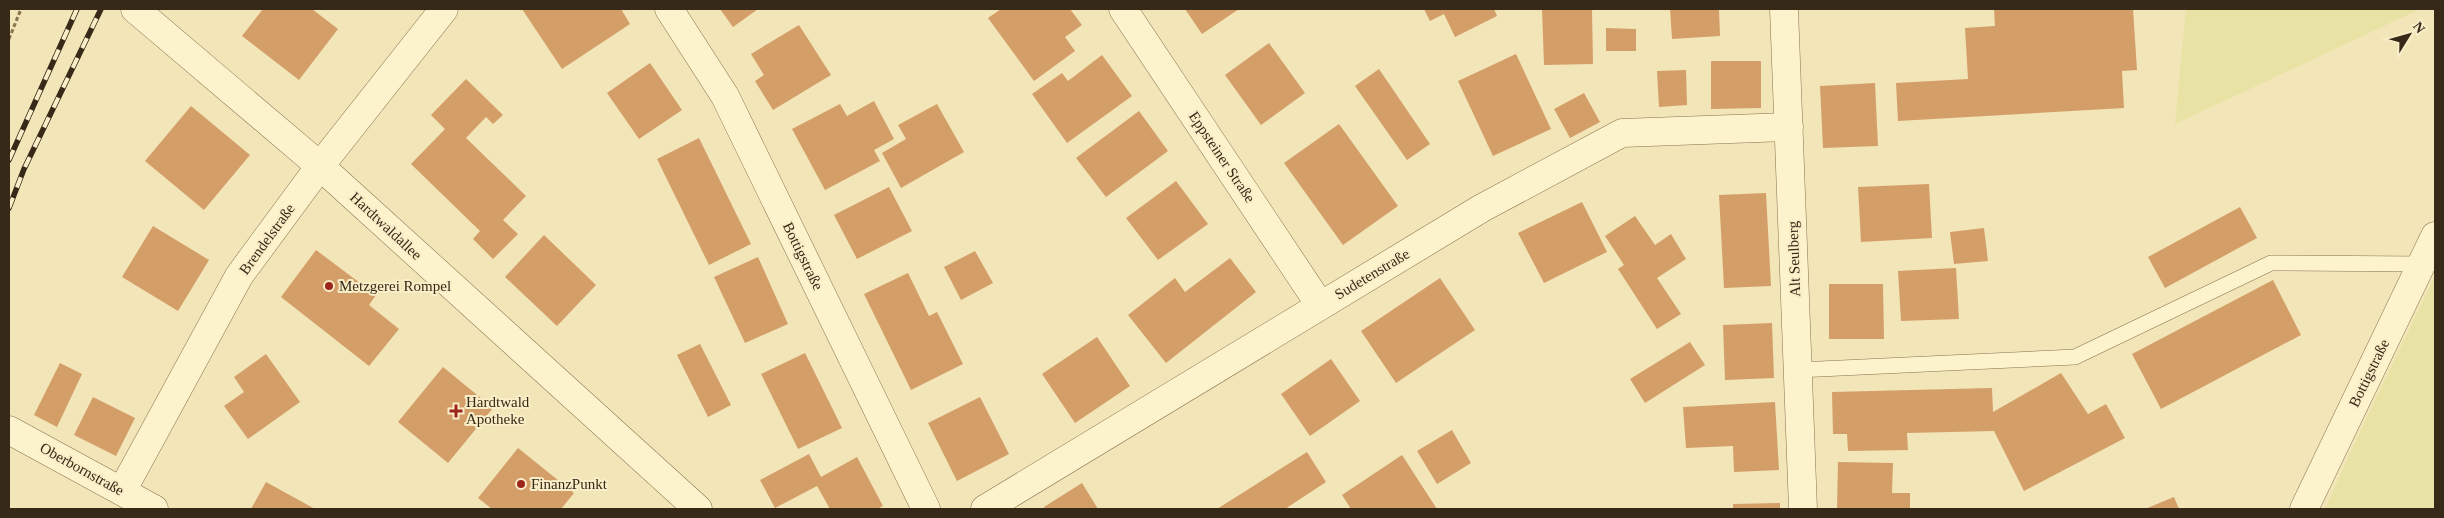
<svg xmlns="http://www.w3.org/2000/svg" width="2444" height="518" viewBox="0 0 2444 518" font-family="'Times New Roman',serif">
<rect width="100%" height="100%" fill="#f2e5b7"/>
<path fill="#e8e3a4" d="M2186,9H2420L2175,124Z
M2435,276V509H2325L2356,440Z"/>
<path fill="#d49e69" d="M263,9H312L338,29L299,80L242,36Z
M522,9H621L630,24L562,69Z
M720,9H758L733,27Z
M1001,9H1070L1082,25L1065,37L1075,51L1034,81L988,18Z
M1185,9H1239L1202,34Z
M1424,9H1494L1497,16L1455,37L1444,14L1430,21Z
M1542,9H1592L1593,64L1544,65Z
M1670,9H1719L1720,36L1672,39Z
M1994,9H2133L2137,70L2122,71L2124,108L1898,121L1896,83L1968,79L1965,28L1995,26Z
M799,25L831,75L773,110L755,81L764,75L751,54Z
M1606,28L1636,29V51H1606Z
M1269,43L1305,93L1261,125L1225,75Z
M1516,54L1551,129L1493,156L1458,81Z
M1102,55L1132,96L1067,143L1032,94L1062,73L1068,81Z
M1711,61H1761V108L1711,109Z
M650,63L682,110L639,139L607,93Z
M1379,69L1430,144L1407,160L1355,86Z
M1686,70L1687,105L1659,107L1657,71Z
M466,79L503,115L493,124L486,117L466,138L526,196L503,220L518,234L493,259L473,239L480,231L411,164L445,129L431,115Z
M1875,83L1878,146L1823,148L1820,86Z
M1584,93L1600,122L1570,138L1554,109Z
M874,101L894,139L874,150L880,161L825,190L792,129L840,104L847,116Z
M937,104L964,152L901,188L882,153L906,139L898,125Z
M191,106L250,155L204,210L145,161Z
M1139,111L1168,151L1106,197L1076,158Z
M1339,124L1398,206L1343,245L1284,163Z
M699,138L751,244L709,265L657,159Z
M1176,181L1208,224L1158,260L1126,218Z
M1929,184L1932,238L1861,242L1858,187Z
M889,187L912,231L857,259L834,215Z
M1766,193L1771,286L1724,288L1719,195Z
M1582,202L1607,252L1544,283L1518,233Z
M2240,207L2257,238L2165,288L2148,257Z
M1635,216L1655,245L1671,234L1686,259L1657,278L1681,314L1657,329L1618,269L1624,265L1605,236Z
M153,226L209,260L178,311L122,277Z
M1984,228L1988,261L1954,264L1950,232Z
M544,235L596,285L557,326L505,277Z
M316,250L376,295L369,305L399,329L369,366L281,297Z
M975,251L993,283L961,300L944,267Z
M758,257L788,324L745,343L714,277Z
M1230,258L1256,292L1166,363L1128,315L1175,278L1185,292Z
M1956,268L1959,319L1901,321L1898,271Z
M908,273L929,316L937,312L963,364L911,390L864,294Z
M1440,278L1475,330L1396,383L1361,331Z
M2273,280L2301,335L2161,409L2132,354Z
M1829,284H1883L1884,339H1829Z
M1772,323L1774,378L1725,380L1723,325Z
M1097,337L1130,386L1075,423L1042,374Z
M1690,342L1705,365L1645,403L1630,379Z
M700,344L731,405L708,417L677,355Z
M805,353L842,428L798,449L761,374Z
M266,354L300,402L248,439L224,406L244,392L234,377Z
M1331,359L1360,401L1310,436L1281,394Z
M60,363L82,374L57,427L34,415Z
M443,367L493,408L448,463L398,422Z
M2061,373L2088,414L2106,404L2125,438L2024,491L1994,431L1907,433L1908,450L1848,451L1847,434H1833L1832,392L1992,388L1993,412Z
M93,397L135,418L116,456L74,435Z
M980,397L1009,454L957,481L928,423Z
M1775,402L1779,470L1734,472L1733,446L1686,448L1683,407Z
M1452,430L1471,463L1437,484L1417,451Z
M518,448L574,493L561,509H492L478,498Z
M1307,452L1326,482L1285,509H1217Z
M809,454L821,477L857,457L883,506L877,509H830L817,486L775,508L760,480Z
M1402,455L1437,509H1351L1342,495Z
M1838,462L1893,463L1892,493H1910V509H1837Z
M266,482L315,509H251Z
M1082,483L1098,509H1045L1044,507Z
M2174,497L2179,509H2145Z
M1780,503V509H1733V504Z"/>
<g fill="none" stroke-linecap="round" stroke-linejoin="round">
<defs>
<path id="service" d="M1798,370L2075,357L2271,263L2421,264"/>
<path id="minor" d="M135,9L320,166L698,509
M669,9L725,96L926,509
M1123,9L1320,305
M1784,9L1803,509
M9,430L154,509
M122,491L239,276L320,166L444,9
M985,509L1482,208L1622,133L1789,127
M2304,509L2435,236"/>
</defs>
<use href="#service" stroke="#887351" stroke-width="16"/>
<use href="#minor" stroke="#887351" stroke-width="29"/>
<path stroke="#887351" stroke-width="3" stroke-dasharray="4 2.5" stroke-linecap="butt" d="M9,39L21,9"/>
<use href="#service" stroke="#fcf2cb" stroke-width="15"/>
<use href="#minor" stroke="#fcf2cb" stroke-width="28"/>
<defs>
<path id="rail" d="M9,160L77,9
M9,208L24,169L101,9"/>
</defs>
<use href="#rail" stroke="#362918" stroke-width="5.5"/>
<use href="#rail" stroke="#f9eec7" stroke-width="4" stroke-dasharray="11" stroke-linecap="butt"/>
</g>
<g fill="#9d261c" stroke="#f9eec7" stroke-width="2">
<circle cx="329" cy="286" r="5"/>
<path d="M453.5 403.5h5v5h5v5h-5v5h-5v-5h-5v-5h5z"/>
<circle cx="521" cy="484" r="5"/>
</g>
<g text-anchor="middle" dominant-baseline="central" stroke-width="4" stroke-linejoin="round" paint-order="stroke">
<g font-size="15" fill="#362918" stroke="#f9eec7">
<text transform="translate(1222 157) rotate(56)">Eppsteiner Straße</text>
<text transform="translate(386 226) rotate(43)">Hardtwaldallee</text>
<text transform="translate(267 239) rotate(-54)">Brendelstraße</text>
<text transform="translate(803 256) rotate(64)">Bottigstraße</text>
<text transform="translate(1794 259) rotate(-92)">Alt Seulberg</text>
<text transform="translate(1372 274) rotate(-31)">Sudetenstraße</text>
<text transform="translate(2369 373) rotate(-64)">Bottigstraße</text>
<text transform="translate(82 469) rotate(29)">Oberbornstraße</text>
</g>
<g font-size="15" fill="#362918" stroke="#f9eec7" text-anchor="start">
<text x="339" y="286">Metzgerei Rompel</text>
<text x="466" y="402">Hardtwald<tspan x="466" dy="17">Apotheke</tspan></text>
<text x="531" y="484">FinanzPunkt</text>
</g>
</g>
<rect width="2444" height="518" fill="none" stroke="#362918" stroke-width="20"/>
<g transform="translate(2409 35) rotate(53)" stroke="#f9eec7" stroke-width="4" paint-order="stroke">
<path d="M0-4L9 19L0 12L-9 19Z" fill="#362918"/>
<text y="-8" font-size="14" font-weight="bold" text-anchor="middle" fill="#362918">N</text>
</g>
</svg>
